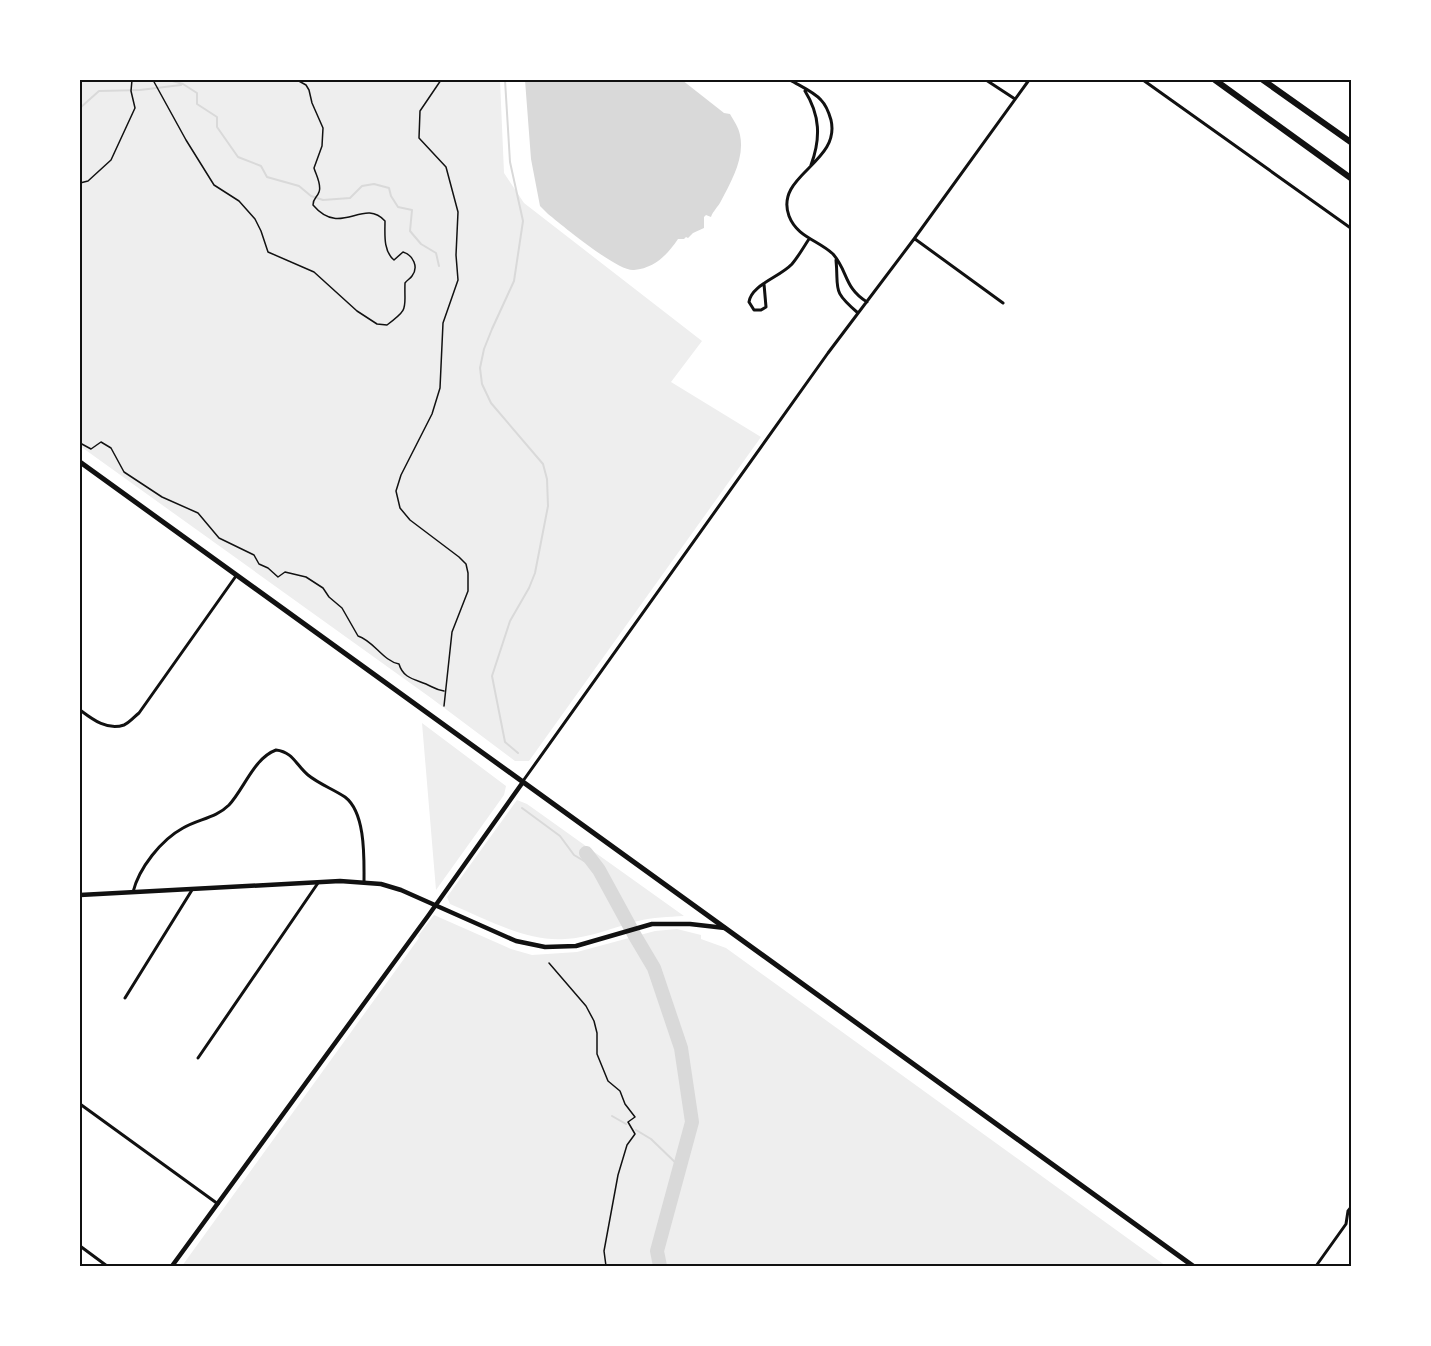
<svg xmlns="http://www.w3.org/2000/svg" width="1431" height="1346" viewBox="0 0 1431 1346" font-family="'Exo 2',sans-serif">
<rect width="100%" height="100%" fill="#fff"/>
<path fill="#eee" d="M80,80H500L504,173L524,203L702,341L671,382L761,437L529,761H515L431,698L80,446Z
M422,723L506,786L504,795L436,890Z
M517,800L527,804L684,916C668,917 653,917 638,921C614,927 590,938 565,939C526,942 486,919 450,904L447,897Z
M434,915L511,949L532,955L577,952L655,931L677,929L701,935V939L726,948L1166,1266H182L419,938L418,936Z"/>
<path fill="#d9d9d9" d="M525,80H682L724,113L730,114C734,121 739,128 740,135C745,158 731,182 721,201C718,207 713,211 711,217L706,215L704,217V228L693,233L688,238L686,237L684,239H678C667,255 655,268 634,270C618,272 563,226 548,214L540,206L531,159Z"/>
<g fill="none" stroke-linecap="round" stroke-linejoin="round">
<path stroke="#d9d9d9" stroke-width="2" d="M169,80L183,84L197,93V104L217,117V127L238,157L261,166L267,177L299,186L311,196L323,200L350,198L362,186L374,184L389,188L391,196L398,207L412,210L410,231L421,244L436,253L439,266
M505,80L510,162L523,221L514,281L492,329L484,349L480,368L482,384L491,403L543,464L547,479L548,506L535,573L529,588L510,621L492,676L505,742L518,753
M80,108L99,91L140,90L181,85
M522,808L560,836L574,855L599,870
M612,1116L626,1124
M636,1130L651,1139L679,1166"/>
<path stroke="#d9d9d9" stroke-width="14" d="M586,853L599,870L635,936L654,968L681,1048L692,1122L657,1251L660,1266"/>
<path stroke="#111" stroke-width="1.5" d="M153,80L186,140L214,185L239,201L255,219L261,231L268,252L314,272L357,311L377,324L387,325C410,308 404,309 405,283C407,280 410,279 412,276C419,267 413,255 403,252L394,260C383,251 385,234 385,221C363,197 341,238 313,205C313,198 317,198 319,192C322,185 316,175 314,168L322,146L323,128L312,103L309,90L306,85L297,80
M441,80L420,111L419,138L446,167L458,212L456,255L458,280L443,323L440,388L432,414L401,475L396,491L400,508L410,520L459,557L466,564L468,573V591L452,632L444,706
M80,183L88,181L111,160L135,108L131,91L132,80
M80,443L91,449L101,442L111,448L124,472L162,497L198,513L219,538L254,555L259,564L268,568L278,577L285,572L306,577L323,588L329,597L342,608L358,636C374,641 383,661 399,664C403,678 414,679 426,684C433,687 436,690 444,691
M549,963L586,1006L594,1021L597,1033V1054L608,1081L620,1091L625,1104L635,1117L628,1122L635,1134L627,1145L618,1175L604,1251L606,1266"/>
<path stroke="#111" stroke-width="3" d="M790,80C800,86 814,92 821,100C826,105 829,113 831,120C841,163 774,175 789,216C797,237 818,240 833,254C848,271 844,288 867,302
M986,80L1015,99
M1143,80L1352,229
M805,91C820,115 821,138 811,165
M915,239L1003,303
M836,260C839,290 831,290 858,313
M764,284L766,307L761,310H754L749,302C751,285 780,277 792,264C798,257 803,248 809,239
M80,710C92,719 107,731 124,725C129,723 134,717 139,713L236,576
M523,781L828,353L914,239L1029,80
M133,892C139,868 161,840 183,828C198,819 216,818 229,805C244,789 254,758 276,750C293,752 296,765 308,775C319,784 333,789 345,797C366,813 364,859 364,882
M125,998L192,890
M198,1058L318,883
M80,1104L218,1204
M80,1246L107,1266
M1316,1266L1346,1224L1348,1211L1352,1206"/>
<path stroke="#111" stroke-width="4.5" d="M172,1266L428,916L523,782"/>
<path stroke="#111" stroke-width="4.5" d="M80,895L340,881L381,884L401,890L516,941L545,947L576,946L652,924H690L725,928"/>
<path stroke="#111" stroke-width="5" d="M80,462L1193,1266"/>
<path stroke="#111" stroke-width="6" d="M1215,80L1352,179
M1263,80L1352,143"/>
</g>
<rect width="1431" height="1346" fill="none" stroke="#ffffff" stroke-width="162"/>
<rect x="81" y="81" width="1269" height="1184" fill="none" stroke="#111" stroke-width="2"/>
</svg>
